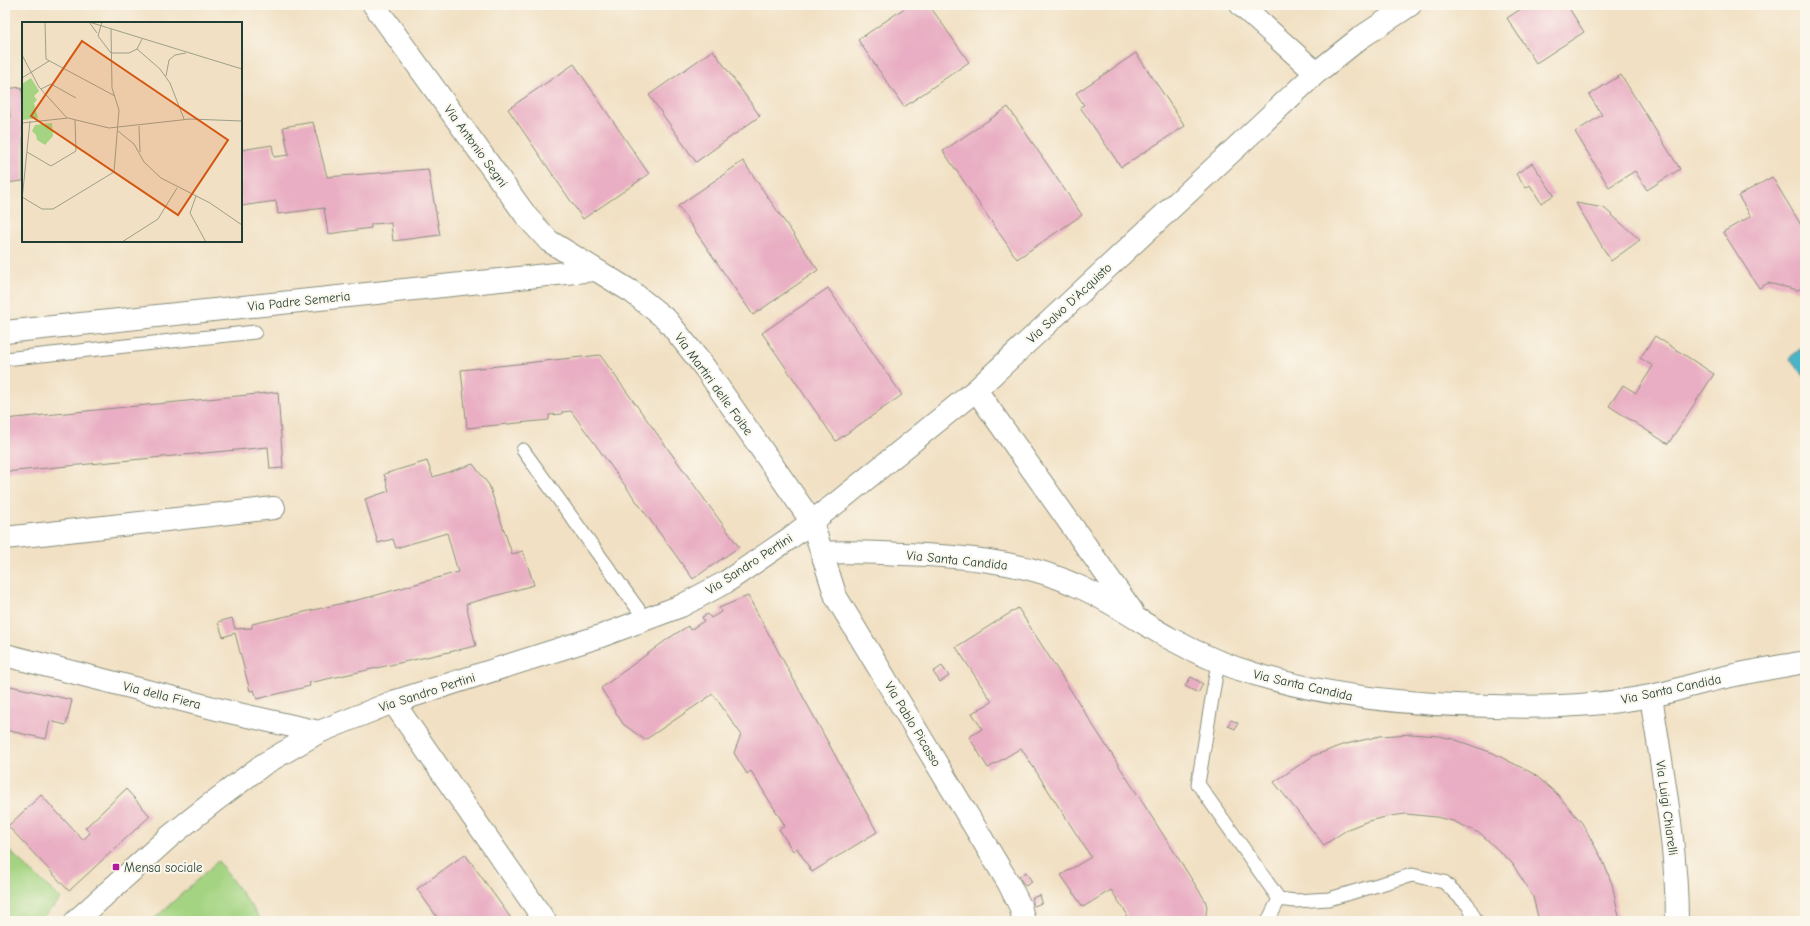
<svg xmlns="http://www.w3.org/2000/svg" width="1810" height="926" viewBox="0 0 1810 926" font-family="'Comic Neue',sans-serif">
<rect width="100%" height="100%" fill="#fbf7ec"/>
<filter id="ink" filterUnits="userSpaceOnUse"><feTurbulence type="fractalNoise" baseFrequency=".025" numOctaves="2"/><feDisplacementMap in="SourceGraphic" scale="8" xChannelSelector="R" yChannelSelector="G"/><feConvolveMatrix kernelMatrix="1 2 1 2 8 2 1 2 1" color-interpolation-filters="sRGB"/></filter>
<filter id="wash" filterUnits="userSpaceOnUse"><feTurbulence type="fractalNoise" baseFrequency=".012" numOctaves="4" result="noise"/><feDisplacementMap in="SourceGraphic" scale="16" xChannelSelector="R" yChannelSelector="G"/><feGaussianBlur stdDeviation="0.9" result="paint"/><feColorMatrix in="noise" values="0 0 0 0 0 0 0 0 0 0 0 0 0 0 0 0 0 1.4 0 .05"/><feComposite in="paint" operator="in"/></filter>
<g filter="url(#wash)">
<rect width="100%" height="100%" fill="#f1e0c3"/>
<path fill="#a4d482" stroke="#62885b" d="M5,847L61,899L39,921H5Z
M218,861L262,921H152Z"/>
<path fill="#49b4c7" stroke="#34787e" d="M1805,345V377L1789,358Z"/>
<g id="blocks">
<path fill="#e9aec3" d="M909,5H929L969,62L904,107L858,40Z
M1523,5H1567L1584,32L1536,63L1507,18L1524,7Z
M713,50L760,116L696,162L649,95Z
M1136,53L1185,126L1121,167L1080,107L1084,105L1076,93Z
M574,64L649,174L583,219L508,109Z
M1621,75L1680,169L1647,190L1635,171L1609,187L1575,132L1602,115L1589,95Z
M21,87L23,96V181L5,183V123L11,122L6,89Z
M1008,107L1082,215L1017,259L943,151Z
M313,122L327,177L428,169L440,235L393,241L391,223L371,224V228L328,234L324,208L278,214L276,201L241,206V150L272,145L274,157L289,155L283,127Z
M743,161L818,270L753,315L678,206Z
M1532,163L1554,195L1541,203L1530,185L1526,188L1516,174Z
M1772,177L1801,225L1805,222V286L1798,290L1768,283L1759,288L1723,232L1751,216L1738,196Z
M1576,203L1604,208L1640,240L1611,261Z
M828,288L902,395L836,441L762,333Z
M1655,336L1714,374L1668,444L1609,406L1623,385L1636,393L1653,366L1640,358Z
M600,355L739,547L693,579L571,411L562,412V414L549,415V420L467,428L461,370Z
M278,392L283,468L270,469L268,447L5,472V419Z
M427,461L433,477L473,464L489,485L512,554L523,551L534,585L466,604L476,646L309,683L310,686L257,699L254,690L250,691L235,633L223,637L218,622L232,618L235,629L252,628V624L370,597L458,572L447,533L396,548L393,539L378,543L365,499L389,491L384,474Z
M748,596L877,832L812,872L797,848L793,851L779,829L785,826L751,771L747,774L734,753L741,734L713,694L645,740L623,724L601,688L669,638L688,626L690,630L704,621L702,617L708,614L711,618L721,612L719,608Z
M1018,608L1205,900L1207,907L1205,921H1123L1127,914L1111,890L1083,907L1061,875L1091,857L1021,748L988,768L969,737L982,729L972,713L992,702L956,647Z
M942,666L949,676L940,682L933,672Z
M1191,677L1203,684L1198,693L1185,686Z
M6,685L72,700L66,725L50,721L46,739L5,730Z
M1231,720L1238,723L1235,729L1228,726Z
M1411,734L1439,736L1453,739L1493,753L1534,774L1557,794L1582,823L1603,861L1612,884L1620,921H1539L1533,897L1512,863L1481,834L1453,821L1436,817L1406,814L1390,816L1368,821L1348,829L1324,845L1274,782L1313,756L1342,745L1380,736Z
M126,789L150,816L69,891L8,826L41,795L83,840L90,833L85,828Z
M465,854L513,921H440L417,889Z
M1026,872L1032,882L1025,886L1019,877Z
M1040,895L1042,903L1034,906L1032,898Z"/>
</g>
</g>
<g filter="url(#ink)">
<use href="#blocks" fill-opacity="0" stroke="#888e7c" stroke-width="1"/>
<g fill="none" stroke-linecap="round" stroke-linejoin="round">
<defs>
<path id="lane" d="M5,359L255,332
M523,450L646,620
M1218,662L1198,784L1279,899L1295,901L1329,899L1412,875L1444,882L1468,905L1476,921
M1268,921L1279,899"/>
<path id="street" d="M374,5L527,217L549,241L632,292L667,320L705,368L812,522L836,597L1008,882L1020,906L1024,921
M1241,5L1316,73
M5,332L594,270
M976,390L1132,611
M5,538L274,508
M822,553C849,551 876,553 903,554C959,556 1022,561 1073,584C1109,599 1138,621 1171,639C1200,655 1229,667 1261,676C1336,698 1414,705 1493,706C1545,708 1598,706 1650,696C1669,693 1687,686 1705,682C1738,673 1772,668 1805,662
M5,655L225,711L319,732
M1651,696C1662,770 1677,846 1677,921
M393,702L545,921
M76,921L169,837L212,803L264,764L319,732L393,702L601,636L681,606L726,582L790,538L839,501L976,390L1316,73L1360,38L1410,5"/>
</defs>
<use href="#lane" stroke="#888e7c" stroke-width="15"/>
<use href="#street" stroke="#888e7c" stroke-width="24"/>
<use href="#lane" stroke="#fff" stroke-width="13"/>
<use href="#street" stroke="#fff" stroke-width="22"/>
</g>
</g>
<rect fill="#b5179e" stroke="#fbf7ec" stroke-width="1.5" x="112" y="863" width="8" height="8" rx="2"/>
<g text-anchor="middle" dominant-baseline="central" stroke-width="4" stroke-linejoin="round" paint-order="stroke">
<g font-size="13" fill="#1f3d34" stroke="#fbf7ec">
<text transform="translate(476 146) rotate(54)">Via Antonio Segni</text>
<text transform="translate(299 301) rotate(-6)">Via Padre Semeria</text>
<text transform="translate(1069 303) rotate(-43)">Via Salvo D'Acquisto</text>
<text transform="translate(714 384) rotate(54)">Via Martiri delle Foibe</text>
<text transform="translate(957 560) rotate(6)">Via Santa Candida</text>
<text transform="translate(749 564) rotate(-33)">Via Sandro Pertini</text>
<text transform="translate(1303 685) rotate(13)">Via Santa Candida</text>
<text transform="translate(1671 689) rotate(-12)">Via Santa Candida</text>
<text transform="translate(427 692) rotate(-18)">Via Sandro Pertini</text>
<text transform="translate(162 695) rotate(14)">Via della Fiera</text>
<text transform="translate(913 724) rotate(59)">Via Pablo Picasso</text>
<text transform="translate(1667 808) rotate(82)">Via Luigi Chiarelli</text>
</g>
<g font-size="13" fill="#1f3d34" stroke="#fbf7ec" text-anchor="start">
<text x="124" y="867">Mensa sociale</text>
</g>
</g>
<g transform="translate(22 22)">
<rect width="220" height="220" fill="#f1e0c3"/>
<path d="M9,56L17,69L12,74L15,78L12,81L16,96L0,98V62ZM30,101L31,114L23,123L15,118L14,113L10,109L13,103Z" fill="#a4d482"/>
<path fill="none" stroke="#9d9f8a" stroke-width="1" d="M23,0L24,37L93,74M67,0L75,11M67,0L220,47M80,0L76,14L89,31H107L115,27L120,17M115,27L138,47L148,61L162,97M0,33L17,65L45,96M144,54L147,38L153,33L164,31M0,56L27,39M19,67L29,62L54,76M0,101L46,96L87,106L168,97L220,99M117,104L118,130M96,109L112,122L122,140L139,156L188,181L220,203M5,130L29,144L54,129L53,98M174,174L168,191L184,220M0,175L20,187H31L92,150L97,88L90,66L89,7M0,178L8,99M100,220L136,197L155,166"/>
<path fill="#d45610" fill-opacity="0.15" stroke="#d45610" stroke-width="2" d="M60,19L206,118L156,193L9,94Z"/>
<rect width="220" height="220" fill="none" stroke="#1f3d34" stroke-width="2"/>
</g>
<rect width="1810" height="926" fill="none" stroke="#fbf7ec" stroke-width="20"/>
</svg>
